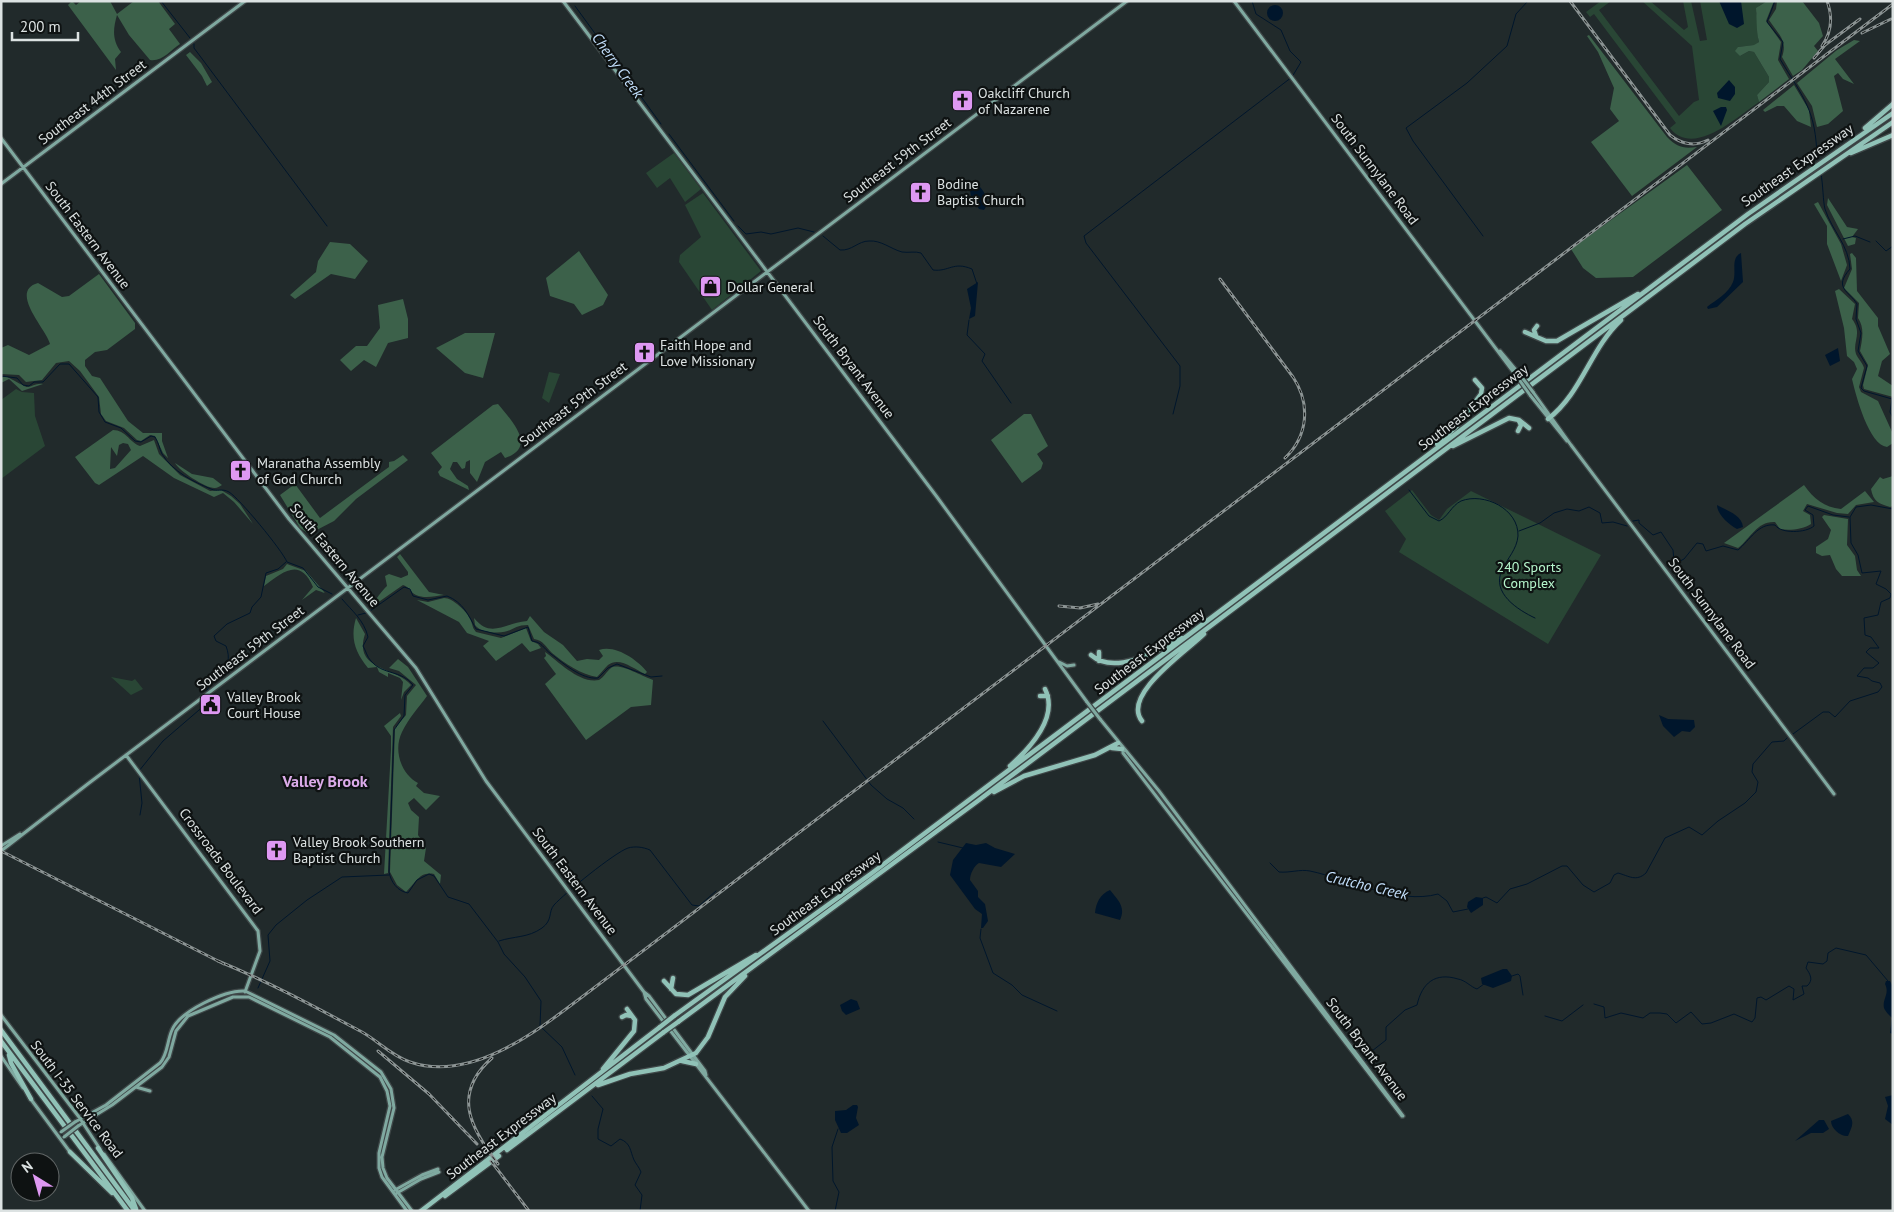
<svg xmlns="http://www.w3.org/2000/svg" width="1894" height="1212" viewBox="0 0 1894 1212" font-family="'PT Sans',sans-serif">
<rect width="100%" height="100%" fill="#212a2b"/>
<path fill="#294635" d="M1601,1H1611L1599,10L1679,116L1694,102L1699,100L1692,46L1642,1H1650L1684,30L1688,27L1683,1H1691L1700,41L1707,40L1700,1H1767L1759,6L1756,13C1760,21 1756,30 1759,42L1755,45L1738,47L1740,56L1749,51L1754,52L1769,77V82L1757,95L1759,102C1737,117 1693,158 1670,128L1676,123L1594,14L1590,17L1586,12Z
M674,153L701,189L685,202L670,178L657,188L646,173Z
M703,193L761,271L712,310L679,262L680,255L701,237L685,205Z
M549,372L560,374L549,403L542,398Z
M16,389L22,392L34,393L35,416L45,446L1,479V400Z
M1412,490L1431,515L1439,520L1447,509L1471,491L1601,555L1548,644L1399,552L1406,539L1385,511Z
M111,677L132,681L135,679L143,689L131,695Z"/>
<path fill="#3c614a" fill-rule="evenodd" d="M72,1L76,5L81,1H110L117,14L134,1H158L175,24L169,29L180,44C171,50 162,62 150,60L129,35L117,15C113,29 112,40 121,52L115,59L116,70L68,5Z
M1767,1H1774L1766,21L1781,42L1778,60L1789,79L1759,102L1757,95L1769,82V77L1754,52L1749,51L1740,56L1735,51L1738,47L1754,45L1759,42C1756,30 1757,20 1756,8Z
M1777,1H1802L1819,23L1823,36L1814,46L1818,51L1802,70L1793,76L1782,57C1788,40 1778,34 1769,20L1776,9Z
M1589,35L1667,137C1677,147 1683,149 1697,147L1632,196L1591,142L1619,121L1610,109L1614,88L1598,52L1587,36Z
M1854,40L1860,41L1835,59L1854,84L1843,79L1838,73L1834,76L1843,111L1828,124L1817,127L1812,106L1797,83L1837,50Z
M190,52L201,63L212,82L207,86L202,76L186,55Z
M1794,85L1809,110L1811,127L1797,121L1784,106H1777L1765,112L1763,110Z
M1687,165L1722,210L1633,277L1596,278L1583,268L1571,249Z
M1828,198L1847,227L1858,229L1852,237L1856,238L1855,244L1848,246L1827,205Z
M1818,202L1841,244L1847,265L1841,281L1827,244V226L1814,204Z
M330,242L350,244L368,261L355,279L331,274L295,299L290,295L316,272L318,261Z
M579,251L608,295L603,305L582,315L574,304L550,296L546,278Z
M1852,253L1856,258L1857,291L1878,318V326L1890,354L1882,361L1878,376L1893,386V397L1864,389L1863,385L1868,365L1860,351C1862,340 1865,328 1858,318L1859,303L1844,288L1852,269L1850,254Z
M99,274L135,323V329L107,350L95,352L85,360V366L92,376L100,378L128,421L143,433H162V441L168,458L163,453L155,436L150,435L141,441L137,440L124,428L106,421L101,414L99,397L80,371L69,361L56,363L42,380L26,382L19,375L1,374V348L8,345L29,355L50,344C47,330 8,291 38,283L62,297L69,296Z
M1839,289L1855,304L1852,319C1863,333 1852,342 1856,354C1858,359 1863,363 1864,368L1859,387L1861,392L1878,401L1893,434V443L1887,447C1869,445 1856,396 1852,379L1857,369L1854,362L1847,356L1844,328L1835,291Z
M403,299L408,319V338L388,343L376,367L364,360L351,371L340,360L356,346H367L380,328L378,305Z
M465,333H495L483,378L465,373L436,348Z
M5,376C10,378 25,387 27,387C32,387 36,383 43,384L22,391L9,379L1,383V378Z
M498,404C511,420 538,447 505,458L501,452L485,462L477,482L470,473V460L466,462L465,468L462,469L457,462H453L450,469L457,479L468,486L469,490L440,476L438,472L442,467L431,453L493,405Z
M1024,414H1031L1048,446L1037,454L1043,463L1041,469L1022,483L991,440Z
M113,430C126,430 129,442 140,446L154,440L159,454L180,475L210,491L221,490L231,496L240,504L253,524L234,502L223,493L214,497L174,478L143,456L99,485L95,483L75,457ZM123,443L128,444L131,450L115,468L110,469L111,447L117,456L119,445Z
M403,455L408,460L356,499L334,521L309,534L300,528L280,495L295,484L320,518L382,472L389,467V462L394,461Z
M175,463L192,474L213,478L222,485C220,486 217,488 215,488C207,489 179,471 175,463Z
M1893,476V506L1890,507C1879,504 1873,501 1871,489L1880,477L1883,479Z
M1804,485C1814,499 1824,507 1841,509L1865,491L1874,502L1856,505L1848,514L1837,513L1807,504L1803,511L1810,515L1811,524C1804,529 1789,531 1780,529L1775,522C1757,521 1751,538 1738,548L1724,543Z
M1824,515L1848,519L1847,545L1855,556L1857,570L1861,576H1842L1836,569L1830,555L1822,556L1816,553V547L1828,539L1831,530L1822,517Z
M400,554L429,592L444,595C435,596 425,599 416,595C411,593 410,587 403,585L370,608C371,606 383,589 387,586L385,576L389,574L401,578L408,575V572L397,557Z
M287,564L306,571L325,593L316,590L302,600L313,587C300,557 283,572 264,586L266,576L283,569Z
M444,598C453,598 468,612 471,621C473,626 472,627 476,632L501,638L526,628L531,641L538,644L541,648L530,652L522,643L496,661L483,646L489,641L467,633L459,622L417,600L428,602Z
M530,616L544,632L563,645L577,661L587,659L599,660L603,656L599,650C615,644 638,660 647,672L645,674C634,669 619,656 608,665C604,669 601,673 597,677C582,675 564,663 552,653C546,647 543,640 534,639L528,625C511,625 513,635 489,632C484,631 479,630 475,625L474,618C491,639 504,623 527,621Z
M356,618L365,634C353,671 395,666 411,685L404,692L401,700L403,682L400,678L388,673V677L379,672L377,667L368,668C355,652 350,638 356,618Z
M545,652C559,662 580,684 599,680C604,677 606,672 611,668C619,662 643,677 653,680L651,705L631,707L586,740L545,684L556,674L544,658L546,656Z
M398,659L408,667L427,696C419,707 408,719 402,732C393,750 401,774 418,783L416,786L424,793L440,796L426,810L414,798L408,803L411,810L419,817L418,835L426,848L424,861L441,875L440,884L434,874C419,871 415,884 406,892L397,885L390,872L395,728L406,715L407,696L416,685L399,671L389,668Z
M400,713L401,716L393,727L388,873L384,874L391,750V736L384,726Z"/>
<path fill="#00162c" d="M1719,1H1741L1744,24L1737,28L1729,24Z
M1267 13a8 8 0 1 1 16 0a8 8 0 1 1-16 0Z
M1729,80L1735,87V94L1730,101L1718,98L1717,93Z
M1721,107H1726L1727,110L1721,126L1713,111Z
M974,186L980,187C986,194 990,202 984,210L979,209L971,197L970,190Z
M1741,253L1743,282L1717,307L1708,309L1707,307C1717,299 1728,294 1733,282C1737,272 1730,258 1741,253Z
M978,282L975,316L969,319L971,308L967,289Z
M1838,348L1840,361L1830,366L1825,355Z
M1717,505C1726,510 1742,515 1743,527L1737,529C1728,524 1717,514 1717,505Z
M1659,715L1668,719L1694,720L1695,727L1690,732L1682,731L1674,737L1663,726Z
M966,843L976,845L986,843L995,848L1015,854L1001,867L979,863C974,866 970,874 970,880L978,891V897L985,904L988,921L983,928H981L982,914L975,909L950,875L953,860Z
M1110,890C1118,900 1126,907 1120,920L1095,913C1096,903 1100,894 1110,890Z
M1476,897L1483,898V905L1471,913L1467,907L1468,902Z
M1503,969H1507L1512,976L1511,981L1493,988L1482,984L1481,978Z
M1886,981H1890L1893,987V1034L1890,1033L1892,1018C1890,1016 1885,1011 1884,1008C1882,999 1890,994 1885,984Z
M851,999L857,1001L860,1009L846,1015L842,1011L840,1005Z
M1893,1095V1125L1885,1119L1888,1106L1885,1097Z
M853,1105H857L858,1107L856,1118L859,1125L847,1133H841L835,1120V1111L846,1110Z
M1848,1114C1856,1122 1851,1128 1848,1136C1841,1137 1831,1129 1831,1121Z
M1819,1120H1824L1829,1129L1823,1133H1811L1795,1141Z"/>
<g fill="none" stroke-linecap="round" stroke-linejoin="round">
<path stroke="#00162c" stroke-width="1" d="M161,1L190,38
M1775,1L1767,22L1783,42L1780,59C1804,99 1816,110 1817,158
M575,6L661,124
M194,44V48L327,226
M669,134L734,221
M1821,174C1823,183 1823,202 1825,209C1832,231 1849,245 1850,269C1833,288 1849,291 1857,304L1856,319L1861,333L1858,351L1867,366L1861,388L1864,391L1892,399L1890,412L1893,418
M738,226L746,234L761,232L771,234L798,228L814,232
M823,236L840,250C852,251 858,241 869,241C881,240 891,249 902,252C909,253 915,251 921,253L933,270C949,272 953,261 972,269L977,284
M1483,236L1413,141L1406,128L1467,83L1507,46L1516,14L1528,1
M1843,239L1855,236L1870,242
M1876,241L1886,251L1893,246
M969,320L967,335L985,354L982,361L1011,403
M1,376L17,378L23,385L29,386L34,382H43L60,364H69L98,397L99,412L105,422L121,428L135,441L141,442L151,436L155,437C159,443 159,448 162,454C173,472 194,482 211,489C217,492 222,488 229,492C239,498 282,550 287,562L303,568L318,587L332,594
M1173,414L1180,386V366L1086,243L1084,236L1292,77L1301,62L1290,51L1281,30L1256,14L1252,1
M1409,490L1429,516L1439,521C1448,517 1451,506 1461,501C1484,492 1519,509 1518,536C1517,549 1507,559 1502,570C1491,593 1518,610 1535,618
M1633,521L1639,520V523L1653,535L1661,532L1673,550L1674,561L1678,562L1684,559L1697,543L1703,544L1706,551L1723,546L1738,550C1750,540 1758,523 1775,525C1781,534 1806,533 1814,526L1813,515L1805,510L1808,506L1833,515L1849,517
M1519,531L1540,523L1554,513L1567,509L1579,511L1589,507L1600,513L1602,523L1613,522L1627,526
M342,599C352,611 364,620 368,637L363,646C366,651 367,657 371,661C382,675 402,670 413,685L405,695L404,716L394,730L389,872C391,882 397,891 408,893L417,880L429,874L434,876L448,897L469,904L498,942L504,954L525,977L541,1001L540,1026L562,1047L575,1075
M370,611L404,587L410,589L413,596L428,600L447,596C463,602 469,616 476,629L504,636L528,627L532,641C542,642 543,648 551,654C563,663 582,680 598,678L608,668L617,664L651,677L662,676
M358,615L366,613
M206,693C211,676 236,672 226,646L216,641L214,636L227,624L250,613L252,607L261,597L266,573L278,569L286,562
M823,721L871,785L887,799L903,808L914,819
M1793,734L1823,712H1829L1835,717L1850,701L1878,692L1882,687L1880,683L1872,681L1868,678L1857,676L1864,668H1873L1879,663L1866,652L1870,648H1879L1871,637L1865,635L1864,618L1878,615L1881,602L1890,598L1891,594L1886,589L1876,584L1881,571L1862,573L1858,555L1851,543L1850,517L1856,507L1871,505L1893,509
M139,771L163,741L206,704L208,699L206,696
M139,774L142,803L140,815
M938,842L963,848
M1270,863L1279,872C1290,873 1300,869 1310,871C1348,879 1399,905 1438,894L1447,901L1453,912L1468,909
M1483,898L1486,897L1497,903L1510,889L1527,884L1562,866H1567L1583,885L1594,892L1610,883L1614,875L1618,873C1629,876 1636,882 1646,873L1665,838L1689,827L1702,835L1718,821L1745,803L1756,792L1758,782L1752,772L1753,764L1772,742L1784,741L1787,738
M981,929L980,938L993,973L1012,985L1022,995L1057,1011
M499,941C514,936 528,938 542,928C553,920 548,912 554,905C565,893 614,853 628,848C635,846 643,847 650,850L692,905L699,906L716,891
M1512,976L1518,974L1520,976L1523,995
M258,988L270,961L268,935L276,925L307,900L342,877L389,875
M1594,1004L1604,1007L1605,1018L1621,1013L1643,1018L1650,1013H1660L1667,1014L1676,1023L1691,1012L1702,1024L1711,1023L1734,1014L1752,1022L1755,1018L1757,998L1761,997L1766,1000L1789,986L1794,989L1793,1000L1804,994L1802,986H1807C1814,980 1810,974 1806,968L1808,962L1823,964L1827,961L1828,953L1836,948L1866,955L1888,981
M1545,1016L1562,1021L1583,1005
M1365,1061L1372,1051L1386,1040V1027L1405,1010L1417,1005C1422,983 1435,972 1458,979C1465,980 1471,987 1477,989L1484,984
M592,1096L603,1109L598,1129V1139L611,1146L620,1139C631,1143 630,1151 634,1160C636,1164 639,1167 641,1172L635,1185L642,1195L640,1211
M835,1211L839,1192L833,1181L832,1147L838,1129"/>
<defs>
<path id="major" d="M563,1L937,497L1087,702
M1234,1L1518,378
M1,138L289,519L416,668L486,781L644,992L649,996L705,1071L706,1075
M1,184L245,1
M1500,351L1521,376
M1533,392L1571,445L1834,794
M1530,395L1567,441
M1059,662L1067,666L1074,665
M1100,719L1159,791L1403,1116
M1123,750V753L1402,1116
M126,755L258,931L260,951L245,992
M1,846L20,834
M1,851L89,783L1127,1
M644,992L646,999L809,1211
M1,1015L79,1117L100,1149
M1,1056L23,1088
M136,1087L150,1091
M30,1098L70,1152
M75,1122L106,1105L160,1063C168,1054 167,1041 172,1030C180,1011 225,990 245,991L334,1035L381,1072L391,1089L394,1108L382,1157L383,1168L387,1178L412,1211
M78,1126L112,1105L162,1067L169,1057L176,1031L188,1016L233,997H249L330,1037L380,1077L387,1091L390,1106L379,1153V1168L382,1177L407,1211
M104,1154L145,1211
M395,1190L422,1175L438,1169
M397,1193L421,1179L439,1172"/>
<path id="highway" d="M1865,128L1893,104
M1851,153L1893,135
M1525,332L1546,341H1557L1638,294
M1536,336L1534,330L1537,326
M1548,419C1582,393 1590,349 1621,320
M1518,431L1521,425L1519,421
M1437,444L1457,426L1481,394L1482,388L1475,380
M1453,446L1509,418L1519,420L1529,428
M1091,655C1115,676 1157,651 1181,638
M1099,661V652
M1040,696H1048
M1142,721C1121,695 1187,651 1204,634
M1112,748L1122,749
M1010,766C1030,748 1059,717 1045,689
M994,792L1024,776L1095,755L1118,743
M664,981L676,994L688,995L756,955
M671,989L673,978
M674,1016L872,873L1748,214L1893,113
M622,1017L626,1015L632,1016
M678,1022L979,800L1745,224L1893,122
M1,1030L135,1211
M1,1041L128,1211
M9,1055L11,1063L31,1099
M682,1061L696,1064
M603,1069L634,1031L635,1020L627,1009
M598,1085L630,1074L664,1068L696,1053L708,1037L725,997L745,976
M98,1148L132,1198L136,1209
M507,1150L664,1032
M70,1152L112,1193
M445,1196L499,1156
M421,1211L660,1027"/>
</defs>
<use href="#major" stroke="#3f4748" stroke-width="5.5"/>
<use href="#highway" stroke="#3f4748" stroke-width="7"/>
<use href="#major" stroke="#7fa9a0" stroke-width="3"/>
<use href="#highway" stroke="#90c2b7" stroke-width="4.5"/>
<defs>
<path id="rail" d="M1570,1L1670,135C1681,144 1695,147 1708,140
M1862,33L1891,19
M1822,46C1831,33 1833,17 1827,1
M1814,58L1825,45L1860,19
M1220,279L1293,377C1311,404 1308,436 1285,458
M1059,606L1080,608L1098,604
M1,851L224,964
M218,961C267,981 315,1007 362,1032C378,1041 392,1056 410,1062C471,1083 537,1031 582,997L1893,4
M378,1051L429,1094L477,1144
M492,1058C451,1094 471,1129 498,1164
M491,1161L529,1211"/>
</defs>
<use href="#rail" stroke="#8b9393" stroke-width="3"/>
<use href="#rail" stroke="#0e1212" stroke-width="1" stroke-dasharray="4" stroke-linecap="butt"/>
<defs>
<path id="major-bridge" d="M1521,376L1533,392
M1518,378L1530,395
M1087,702L1100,719
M61,1132L75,1122
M64,1137L78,1126"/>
<path id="highway-bridge" d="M660,1027L674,1016
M664,1032L678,1022"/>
</defs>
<use href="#major-bridge" stroke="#3f4748" stroke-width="5.5" stroke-linecap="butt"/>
<use href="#highway-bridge" stroke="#3f4748" stroke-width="7" stroke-linecap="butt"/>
<use href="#major-bridge" stroke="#7fa9a0" stroke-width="3"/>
<use href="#highway-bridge" stroke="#90c2b7" stroke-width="4.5"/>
</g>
<defs>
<symbol id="church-square" viewBox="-11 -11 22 22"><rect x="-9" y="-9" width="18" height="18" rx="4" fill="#de98f2" stroke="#0e1212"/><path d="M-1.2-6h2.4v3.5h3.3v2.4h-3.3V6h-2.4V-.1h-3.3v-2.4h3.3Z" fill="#111"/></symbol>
<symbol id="shop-square" viewBox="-11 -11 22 22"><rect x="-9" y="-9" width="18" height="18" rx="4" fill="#de98f2" stroke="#0e1212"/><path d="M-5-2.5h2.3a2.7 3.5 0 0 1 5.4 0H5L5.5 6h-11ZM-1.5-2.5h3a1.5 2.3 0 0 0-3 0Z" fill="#111"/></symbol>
<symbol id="civic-square" viewBox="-11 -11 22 22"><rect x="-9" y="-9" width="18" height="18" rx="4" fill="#de98f2" stroke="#0e1212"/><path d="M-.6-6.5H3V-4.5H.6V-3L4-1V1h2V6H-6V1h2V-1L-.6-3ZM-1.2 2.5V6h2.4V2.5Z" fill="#111"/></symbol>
</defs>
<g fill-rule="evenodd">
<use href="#church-square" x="950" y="88" width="25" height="25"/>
<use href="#church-square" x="908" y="180" width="25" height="25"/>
<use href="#shop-square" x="698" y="274" width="25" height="25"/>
<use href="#church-square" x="632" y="340" width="25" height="25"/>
<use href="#church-square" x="228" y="458" width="25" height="25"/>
<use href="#civic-square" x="198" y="692" width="25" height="25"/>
<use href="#church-square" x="264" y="838" width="25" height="25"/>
</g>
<g text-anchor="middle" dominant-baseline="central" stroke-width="4.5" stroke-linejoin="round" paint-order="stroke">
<g font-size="14" fill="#dce2e2" stroke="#0e1212" text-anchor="start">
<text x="978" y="93">Oakcliff Church<tspan x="978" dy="16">of Nazarene</tspan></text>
<text x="937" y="184">Bodine<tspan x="937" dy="16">Baptist Church</tspan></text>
<text x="727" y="287">Dollar General</text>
<text x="660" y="345">Faith Hope and<tspan x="660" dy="16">Love Missionary</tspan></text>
<text x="257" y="463">Maranatha Assembly<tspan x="257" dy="16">of God Church</tspan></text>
<text x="227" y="697">Valley Brook<tspan x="227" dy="16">Court House</tspan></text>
<text x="293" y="842">Valley Brook Southern<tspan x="293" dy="16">Baptist Church</tspan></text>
</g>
<g font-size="14" fill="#dce2e2" stroke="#0e1212">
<text transform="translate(92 102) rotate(-37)">Southeast 44th Street</text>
<text transform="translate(897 160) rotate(-37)">Southeast 59th Street</text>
<text transform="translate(1797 165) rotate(-35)">Southeast Expressway</text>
<text transform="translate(1375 169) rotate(53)">South Sunnylane Road</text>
<text transform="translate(88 235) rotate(53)">South Eastern Avenue</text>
<text transform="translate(854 367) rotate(53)">South Bryant Avenue</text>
<text transform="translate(573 404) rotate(-37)">Southeast 59th Street</text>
<text transform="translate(1473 407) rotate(-37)">Southeast Expressway</text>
<text transform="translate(335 555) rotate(50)">South Eastern Avenue</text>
<text transform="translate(1712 613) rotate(53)">South Sunnylane Road</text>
<text transform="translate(250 648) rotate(-37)">Southeast 59th Street</text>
<text transform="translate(1149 651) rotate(-37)">Southeast Expressway</text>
<text transform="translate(221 861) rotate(53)">Crossroads Boulevard</text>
<text transform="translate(575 881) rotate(53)">South Eastern Avenue</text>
<text transform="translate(825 893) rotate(-36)">Southeast Expressway</text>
<text transform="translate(1367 1049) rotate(53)">South Bryant Avenue</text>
<text transform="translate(77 1099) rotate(53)">South I-35 Service Road</text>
<text transform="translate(501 1136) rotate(-37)">Southeast Expressway</text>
</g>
<g font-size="14" fill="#b6f6cd" stroke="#0e1212">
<text x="1529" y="567">240 Sports<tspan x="1529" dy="16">Complex</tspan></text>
</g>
<g font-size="15" font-style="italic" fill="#c4e1fe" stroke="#0e1212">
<text transform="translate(618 65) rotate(54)">Cherry Creek</text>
<text transform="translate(1367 885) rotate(13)">Crutcho Creek</text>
</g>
<g font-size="16" font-weight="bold" fill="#dbabe9" stroke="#0e1212">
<text x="325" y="781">Valley Brook</text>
</g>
</g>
<rect width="1894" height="1212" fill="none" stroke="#dce2e2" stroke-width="5"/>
<g transform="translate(35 1177) rotate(323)"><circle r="24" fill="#0e1212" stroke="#606565"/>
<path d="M0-4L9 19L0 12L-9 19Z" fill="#de98f2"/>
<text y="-8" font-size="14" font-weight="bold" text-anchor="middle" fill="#dce2e2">N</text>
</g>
<path d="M12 32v8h66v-8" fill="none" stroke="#dce2e2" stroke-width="2.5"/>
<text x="20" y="32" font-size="15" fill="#dce2e2" stroke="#0e1212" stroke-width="4" paint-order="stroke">200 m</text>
</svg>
